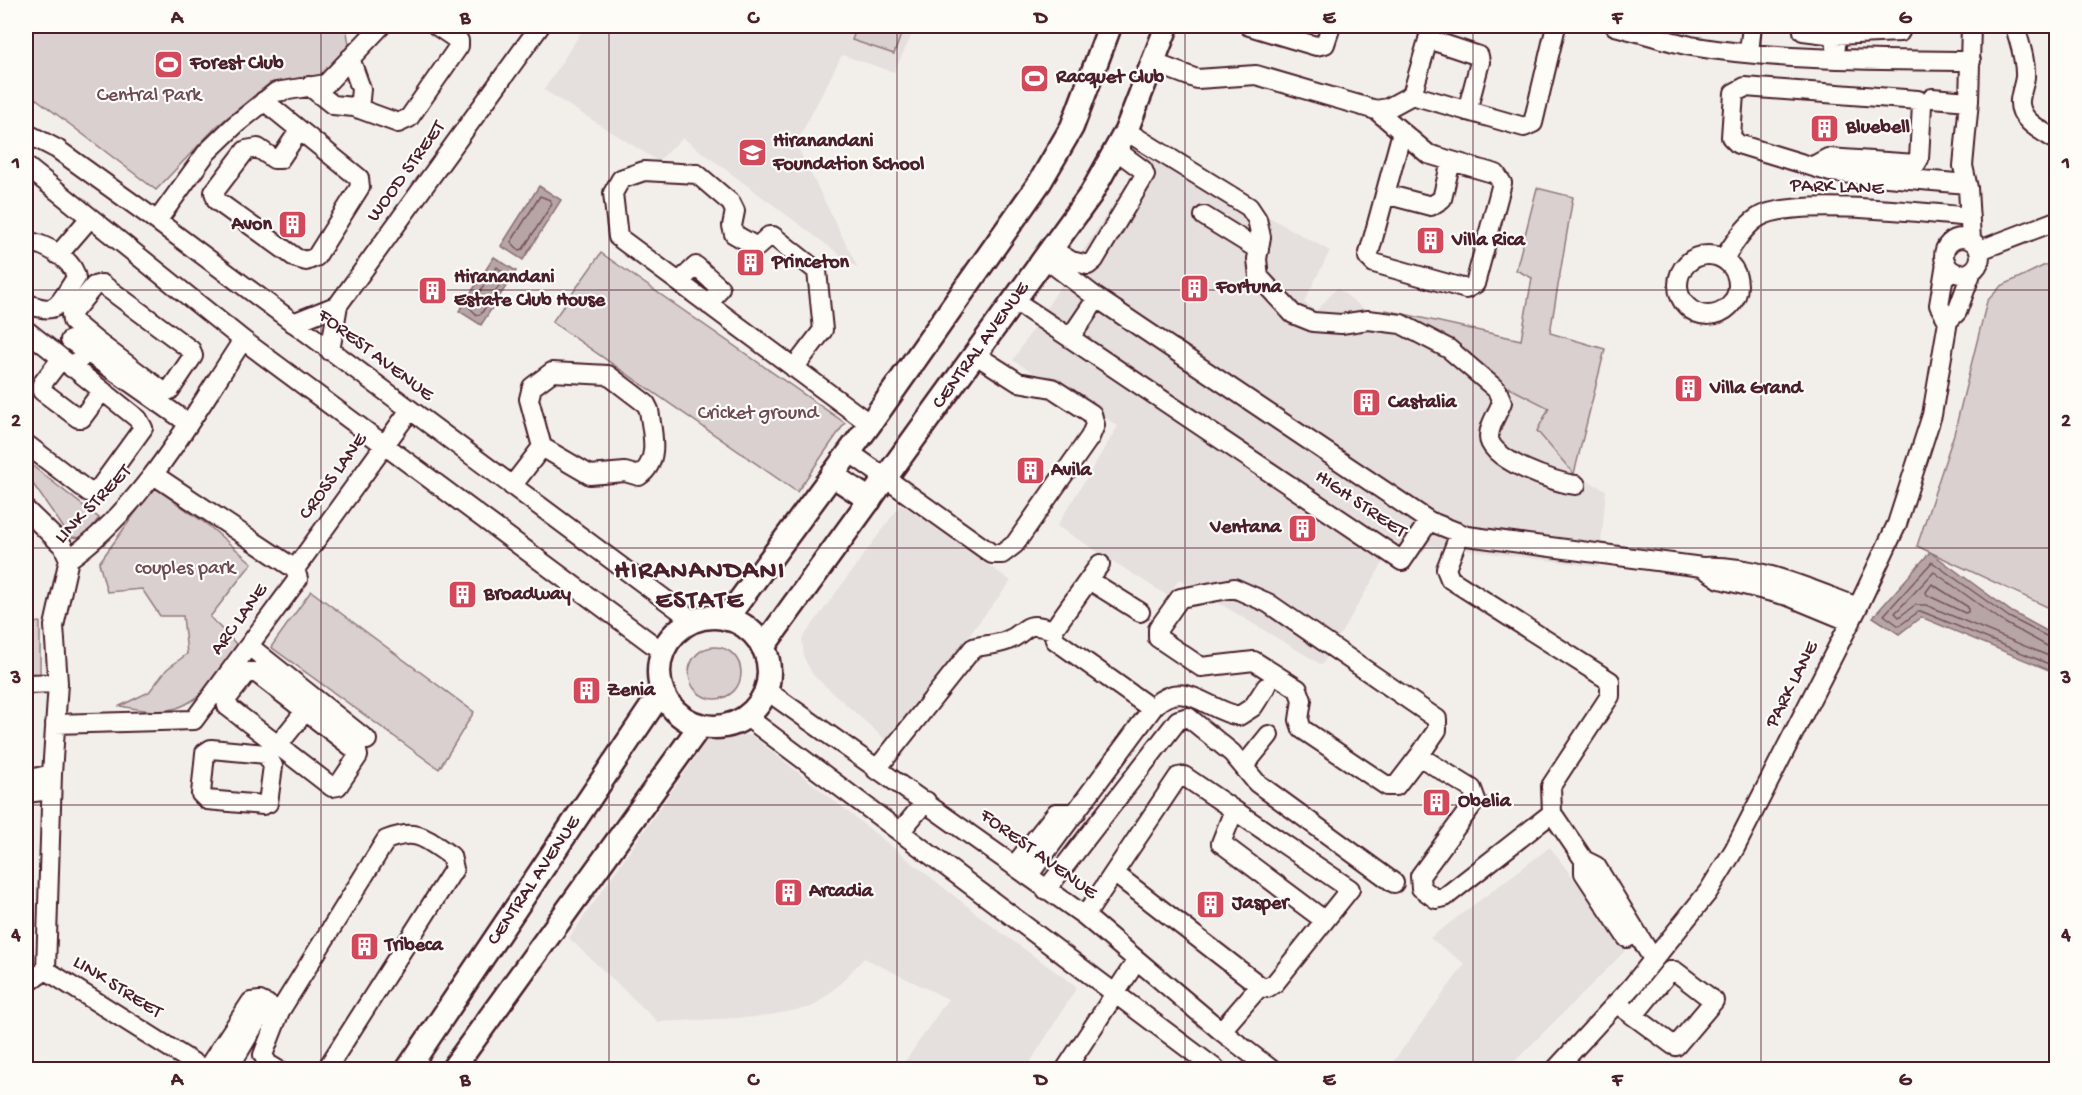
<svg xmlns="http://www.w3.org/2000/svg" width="2082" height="1095" viewBox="0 0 2082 1095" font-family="'Gochi Hand',sans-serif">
<rect width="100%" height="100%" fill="#f2efeb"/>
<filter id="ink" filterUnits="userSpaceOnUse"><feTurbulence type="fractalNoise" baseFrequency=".0167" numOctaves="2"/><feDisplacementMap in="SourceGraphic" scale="12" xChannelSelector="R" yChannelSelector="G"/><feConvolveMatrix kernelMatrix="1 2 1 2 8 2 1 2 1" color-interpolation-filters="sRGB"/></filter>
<g filter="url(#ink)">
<path fill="#e5dfdd" d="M585,26H916L894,72L842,55L796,144L858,268L683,138L658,161L544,90Z
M1148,150L1330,251L1304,302L1316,311L1337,288L1378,320L1386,310L1521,340L1532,278L1516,270L1537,188L1573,197L1550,333L1605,349L1574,474L1606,490L1599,567L1428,545L1415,562L1393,546L1322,665L1179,579L1168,596L1057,526L1118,426L1013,360Z
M901,504L1011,581L887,741L813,675L804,658L802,639Z
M711,735H751L996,929L1077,987L1026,1069H900L948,999L864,958L839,985L812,1007L759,1017L658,1022L569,938Z
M1550,847L1626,950L1507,1069L1387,1070L1465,964L1430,938Z"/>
<path fill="#d9d0cf" stroke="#92787d" stroke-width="1.5" d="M26,26H346L349,45L318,78L270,83L216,127L156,190L26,91Z
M857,26H904L894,54L852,40Z
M1537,188L1573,197L1550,333L1605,349L1574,474L1537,431L1549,408L1378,321L1386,310L1521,340L1532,278L1516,270Z
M601,253L845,423L797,492L552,322Z
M2056,260V611L1917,546L1954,434L1987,301L2001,286Z
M26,461L99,518L84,538L70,537L26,474Z
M154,487L209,526L252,563L210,617L240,648C221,674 199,708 162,711C149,712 133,708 120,706L149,692L167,669L187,654L183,616H160L142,589L107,592L99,563Z
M311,591L474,712L439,769L271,647Z
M40,622V674L26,675V624Z
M689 673a26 26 0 1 1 52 0a26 26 0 1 1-52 0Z"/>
<path fill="#b7a5a6" stroke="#8b6f75" stroke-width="1.5" d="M539,186L561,200L523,260L501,246Z
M494,257L516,271L481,325L459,311Z
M1930,552L2012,612L2056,636V673L1921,617L1899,634L1873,617Z"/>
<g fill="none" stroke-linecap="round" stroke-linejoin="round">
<path stroke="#76555c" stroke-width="1.5" d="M540,196L550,200L552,204L523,249L519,250L511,242Z
M497,267L506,275L481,314L477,315L469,307Z
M1932,584L1968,607V612L1965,613L1927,595L1926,592Z
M2056,641L2009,617L1932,562L1884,615L1899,626L1918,612H1923L2056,667
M2056,648L2049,647L2005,623L1934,572L1895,613L1899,617L1915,605H1926L2056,659"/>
<defs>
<path id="minor" d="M1249,26L1316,46L1325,44L1331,26
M1432,26L1412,95L1524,127L1533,123L1556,26
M1615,26C1640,32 1666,41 1691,46C1779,61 1881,60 1971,61
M1834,26L1835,35L1900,32
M2015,26C2019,42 2026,59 2025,77C2024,85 2021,92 2020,100C2018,120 2042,131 2056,140
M1803,31L1835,35L1836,47
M1428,39L1479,56L1480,62L1467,111
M1749,52L1752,26
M350,58L361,89L359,109
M1154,63L1197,79L1256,75L1376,110L1388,108L1412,95
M309,86L333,105L354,107L398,123L409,118L459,46V41L437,26
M1932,98L1969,101
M264,101L359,178L360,187L316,257L306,261L296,258L217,201L214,192L246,150L258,148L274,159H280L299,131
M1376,110L1428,154L1496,174L1502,183L1475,284L1466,289L1374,263L1368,257L1402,132
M1126,131L1249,207L1257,219L1261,237L1257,259L1259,277L1293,314L1313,322L1341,324L1368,320L1401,324L1449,349L1497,390L1502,402C1498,413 1489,425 1489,437C1489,460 1556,483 1576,485
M26,133L57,149L157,221L694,621
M1815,165L1828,158L1916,164L1919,159L1922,105L1918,100L1745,87L1734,93L1731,137L1738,144L1830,172L1967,184
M26,166L243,340L663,652
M1385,194L1431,206L1442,199L1451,161
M1204,216L1259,250
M157,221L207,152L235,125L276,92L326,84L381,26
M1944 256a18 18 0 1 1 36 0a18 18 0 1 1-36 0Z
M1971,240L1968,188L1963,166L1969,101L1971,26
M26,241C44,244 73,258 76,278C58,304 59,317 26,303
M1053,250L1071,261L1088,265L1094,260L1145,175L1143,170L1116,150
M1980,250L2056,221
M1678 285a30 30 0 1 1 60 0a30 30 0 1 1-60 0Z
M58,255L89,219
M1046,259L1097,298
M1723,259C1734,244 1744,226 1759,217C1793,197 1926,213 1970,217
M1946,263L1939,305L1948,321
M679,282L696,266L720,288L709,305
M1015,301L1402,561L1429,521L1097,298L1070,338
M293,323L338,305L540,26
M26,330L138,419L143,428L98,490L89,492L26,444
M70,340L188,423
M330,351L338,305
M61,359L42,384V391L78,418H82L102,391
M72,368L96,341L72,321L71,314L94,286L102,284L191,350L193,356L170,390L164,392L96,341
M794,368L823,330L817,271L773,236H769L757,247L734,234L732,226L735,211L731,203L697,174L644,171L621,179L613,193L618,237L870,424
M849,452L992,554H1002L1015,544L1090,437L1095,425L1092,414L1052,388L1018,382L976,355
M512,486L542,447L529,399L532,387L552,372L608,375L646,404L649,410C652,432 661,461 639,476L625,472L590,475L542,447
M26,510L63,546L69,559
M1429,521L1467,536L1702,567C1756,564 1809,589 1858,607
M1460,533L1446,569L1450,579L1610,681V696L1551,786L1552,813L1584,860L1596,866L1653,959
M1100,564L1053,630L1055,640L1152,709
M1702,567L1720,579L1788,596L1851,622
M295,569L410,410
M1089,580L1140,612
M249,646L367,740
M248,672H255L357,751L358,756L338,786L332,787L227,706L226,700Z
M26,684L58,683
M766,690L1085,916L1221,1031L1272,1070
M747,717L1217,1070
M55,724L194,720L298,579L295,569L154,475
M266,754L273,766L268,803L263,805L207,800L201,794L205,753L211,749L266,754L278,745L315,699
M1419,756L1396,786H1387L1302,729L1299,720L1302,700L1298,689L1254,661L1201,667L1158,638V629L1180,598L1234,588L1268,603L1437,719V730L1419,756L1472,789L1476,800L1420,876L1421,888L1436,899L1445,897L1552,813
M1244,766L1269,735
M876,770L973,648C983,645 996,645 1006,641C1029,633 1021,619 1053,630
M26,780L52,774
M26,793L51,790
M1234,810L1221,843L1324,920
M900,832L926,801
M1584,860V873L1627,938
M1014,866L1056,813H1076
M1028,876L1155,705C1185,678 1206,710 1239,716L1253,707L1266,687
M1046,890L1178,720L1188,717L1232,753L1257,783L1394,883
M1085,916L1178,777L1184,776L1350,889L1275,983L1267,988L1260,986L1114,873
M26,984L46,970
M1616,1003L1673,1045L1676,1046L1714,1001L1675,971H1670L1634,1015
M1221,1031L1260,986
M205,1070L46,970L52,774L58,683L54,626L69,559C145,505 192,417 243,340
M206,1070L251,1002L260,1001L280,1011
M228,1070L267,1004
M278,1070L268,1064L263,1055L280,1011L386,840C418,828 425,838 451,856L454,869L326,1070
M1065,1070L1137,960
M1555,1070L1633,985L1708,892L1734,850L1858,607L1897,524L1932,415L1948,321L1957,312L1972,271"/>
<g id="major">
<path d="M832,475L870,500"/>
<circle cx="714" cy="672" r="55"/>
<path d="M726,619L870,424L1040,182L1072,127L1110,26"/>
<path id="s1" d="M763,647L1091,194L1126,131L1167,26"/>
<path id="s2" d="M407,1070L662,691"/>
<path d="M452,1070L700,726"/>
</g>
</defs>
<use href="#minor" stroke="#4a1f2b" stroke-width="22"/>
<use href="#major" stroke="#4a1f2b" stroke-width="27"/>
<use href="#minor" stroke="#fdfcf7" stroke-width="18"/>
<use href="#major" stroke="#fdfcf7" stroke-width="22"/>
</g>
</g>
<path fill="none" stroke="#4a1f2b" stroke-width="1.5" stroke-opacity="0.55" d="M321,26V1070M609,26V1070M897,26V1070M1185,26V1070M1473,26V1070M1761,26V1070M26,290H2056M26,548H2056M26,805H2056"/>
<defs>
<symbol id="stadium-square" viewBox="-11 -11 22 22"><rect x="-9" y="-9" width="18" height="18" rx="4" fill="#d1495b" stroke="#fdfcf7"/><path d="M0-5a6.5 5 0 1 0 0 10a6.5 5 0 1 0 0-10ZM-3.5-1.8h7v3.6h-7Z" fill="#fff"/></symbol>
<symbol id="building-square" viewBox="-11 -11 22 22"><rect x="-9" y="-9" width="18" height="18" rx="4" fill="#d1495b" stroke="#fdfcf7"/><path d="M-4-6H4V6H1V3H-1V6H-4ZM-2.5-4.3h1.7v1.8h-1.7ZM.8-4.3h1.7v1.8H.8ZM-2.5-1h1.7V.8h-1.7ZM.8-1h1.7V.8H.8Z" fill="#fff"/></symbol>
<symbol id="school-square" viewBox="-11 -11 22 22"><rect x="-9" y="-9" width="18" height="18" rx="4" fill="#d1495b" stroke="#fdfcf7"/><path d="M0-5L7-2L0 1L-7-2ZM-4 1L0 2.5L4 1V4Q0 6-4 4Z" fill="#fff"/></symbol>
</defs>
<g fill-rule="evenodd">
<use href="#stadium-square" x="152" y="48" width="33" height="33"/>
<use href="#stadium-square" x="1018" y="62" width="33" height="33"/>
<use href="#building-square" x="1808" y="112" width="33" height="33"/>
<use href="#school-square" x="736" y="136" width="33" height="33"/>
<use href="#building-square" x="276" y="208" width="33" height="33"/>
<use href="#building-square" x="1414" y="224" width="33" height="33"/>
<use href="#building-square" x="734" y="246" width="33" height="33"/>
<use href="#building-square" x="1178" y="272" width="33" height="33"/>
<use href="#building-square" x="416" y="274" width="33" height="33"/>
<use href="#building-square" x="1672" y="372" width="33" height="33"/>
<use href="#building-square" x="1350" y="386" width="33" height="33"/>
<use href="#building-square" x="1014" y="454" width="33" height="33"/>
<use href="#building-square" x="1286" y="512" width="33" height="33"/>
<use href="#building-square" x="446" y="578" width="33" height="33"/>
<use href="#building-square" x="570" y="674" width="33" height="33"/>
<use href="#building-square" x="1420" y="786" width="33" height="33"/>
<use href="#building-square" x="772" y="876" width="33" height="33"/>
<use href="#building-square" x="1194" y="888" width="33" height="33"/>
<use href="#building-square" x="348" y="930" width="33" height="33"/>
</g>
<g text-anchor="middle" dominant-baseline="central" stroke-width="4.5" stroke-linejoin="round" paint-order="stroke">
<g font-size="20" font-weight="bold" fill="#4a1f2b" stroke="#fdfcf7" text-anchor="start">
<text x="190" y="64">Forest Club</text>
<text x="1056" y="78">Racquet Club</text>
<text x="1846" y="128">Bluebell</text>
<text x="773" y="142">Hiranandani<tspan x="773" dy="23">Foundation School</tspan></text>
<text x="272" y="225" text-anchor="end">Avon</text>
<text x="1452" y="241">Villa Rica</text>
<text x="772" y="263">Princeton</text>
<text x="454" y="278">Hiranandani<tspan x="454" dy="23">Estate Club House</tspan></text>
<text x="1216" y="288">Fortuna</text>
<text x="1710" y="389">Villa Grand</text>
<text x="1388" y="403">Castalia</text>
<text x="1051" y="471">Avila</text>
<text x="1281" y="528" text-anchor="end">Ventana</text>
<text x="484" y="595">Broadway</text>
<text x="607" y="691">Zenia</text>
<text x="1458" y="802">Obelia</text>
<text x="809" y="892">Arcadia</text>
<text x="1232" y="904">Jasper</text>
<text x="385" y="946">Tribeca</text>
</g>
<g font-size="20" fill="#6e4b54" stroke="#fdfcf7">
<text x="149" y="96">Central Park</text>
<text x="758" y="414">Cricket ground</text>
<text x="185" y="569">couples park</text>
</g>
<g font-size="20" fill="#4a1f2b" stroke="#fdfcf7">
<text transform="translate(407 172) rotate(-54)">WOOD STREET</text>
<text transform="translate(1837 188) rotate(2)">PARK LANE</text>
<text stroke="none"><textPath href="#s1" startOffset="372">CENTRAL AVENUE</textPath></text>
<text transform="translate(375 356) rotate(37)">FOREST AVENUE</text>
<text transform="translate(334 477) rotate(-54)">CROSS LANE</text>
<text transform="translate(94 505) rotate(-46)">LINK STREET</text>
<text transform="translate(1360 505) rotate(34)">HIGH STREET</text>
<text transform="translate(240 620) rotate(-54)">ARC LANE</text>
<text transform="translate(1793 685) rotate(-63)">PARK LANE</text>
<text transform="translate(1038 855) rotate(36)">FOREST AVENUE</text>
<text stroke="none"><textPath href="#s2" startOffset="228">CENTRAL AVENUE</textPath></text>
<text transform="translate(117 988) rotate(32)">LINK STREET</text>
</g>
<g font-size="26" font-weight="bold" letter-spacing="1.5" fill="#4a1f2b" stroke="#fdfcf7">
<text x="700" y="572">HIRANANDANI<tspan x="700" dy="30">ESTATE</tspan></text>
</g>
</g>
<rect width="2082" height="1095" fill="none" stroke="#fdfcf7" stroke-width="66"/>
<rect x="33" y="33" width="2016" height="1029" fill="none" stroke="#4a1f2b" stroke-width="2"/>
<g font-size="20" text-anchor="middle" font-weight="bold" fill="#4a1f2b">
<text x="177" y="23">A</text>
<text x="465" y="23">B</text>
<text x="753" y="23">C</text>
<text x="1041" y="23">D</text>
<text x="1329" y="23">E</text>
<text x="1617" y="23">F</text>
<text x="1905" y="23">G</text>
<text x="16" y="168">1</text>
<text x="2066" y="168">1</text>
<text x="16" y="426">2</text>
<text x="2066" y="426">2</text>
<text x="16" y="683">3</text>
<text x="2066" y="683">3</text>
<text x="16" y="940">4</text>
<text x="2066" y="940">4</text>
<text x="177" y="1085">A</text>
<text x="465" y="1085">B</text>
<text x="753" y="1085">C</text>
<text x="1041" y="1085">D</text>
<text x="1329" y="1085">E</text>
<text x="1617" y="1085">F</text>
<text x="1905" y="1085">G</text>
</g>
</svg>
